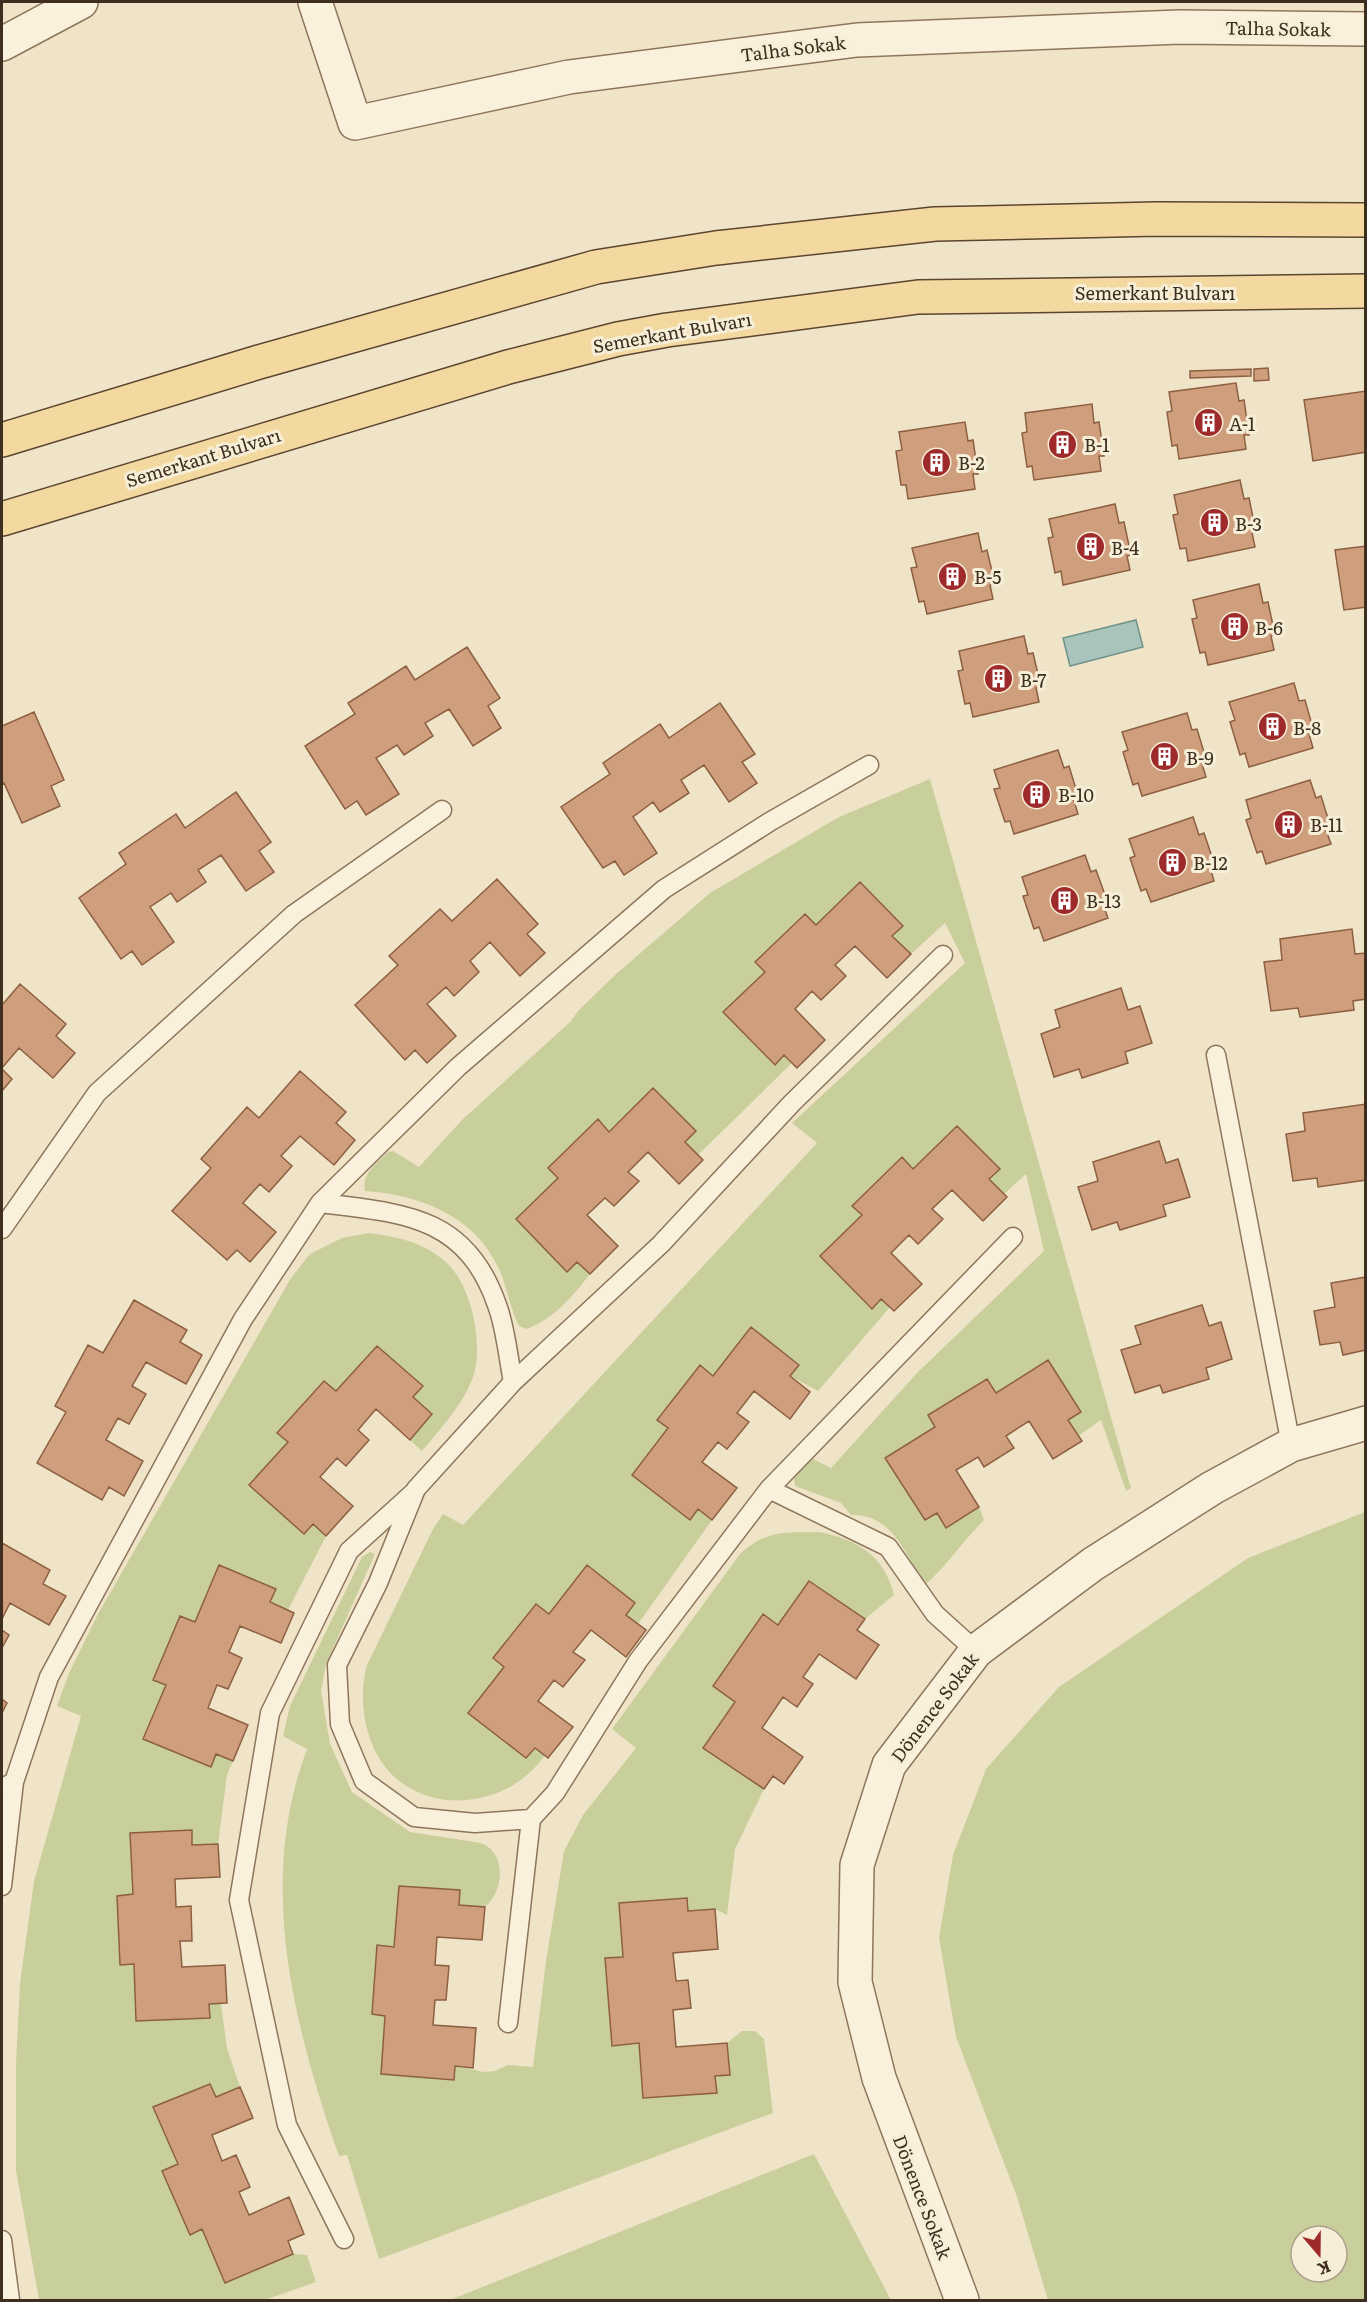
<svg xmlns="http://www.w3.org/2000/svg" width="1367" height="2302" viewBox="0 0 1367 2302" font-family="Literata,serif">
<rect width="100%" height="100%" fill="#f0e4c8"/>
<path fill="#c9cf9b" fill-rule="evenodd" d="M930,779L1131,1488L1126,1491L1101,1420L1078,1436L1068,1420L1048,1360L996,1393L987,1379L928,1415L935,1427L886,1458L925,1520L937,1513L946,1528L979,1507L984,1520C962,1542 947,1566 924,1586C907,1556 892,1513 851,1515L841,1503L795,1486L794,1478L809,1457L831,1468L918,1372L1044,1251L1026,1174L1004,1194L989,1179L1000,1168L957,1126L913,1169L901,1157L852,1205L862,1215L820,1256L871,1309L881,1299L890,1307L818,1391L790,1376L799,1364L751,1327L713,1376L699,1366L657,1420L668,1428L632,1475L690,1520L698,1509L712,1520L638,1624L626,1615L635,1603L587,1566L549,1614L535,1604L493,1658L504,1667L468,1713L526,1758L535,1748L545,1755C515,1800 447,1816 402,1783C367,1758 356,1705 367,1665L433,1529L443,1514L463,1525L817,1143L792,1123L965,963L945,923L911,954L892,936L903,925L861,882L816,925L804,914L755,961L765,972L723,1012L774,1065L784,1055L792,1063L698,1155L685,1142L696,1131L653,1088L609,1132L597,1120L548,1168L558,1178L516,1219L567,1271L577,1262L590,1274C572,1297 555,1318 527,1329L519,1326C510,1308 507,1287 499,1269C474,1215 420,1195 365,1191C361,1174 377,1163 388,1152L393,1151L419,1167L462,1120L570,1022L578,1011L615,975L710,893L839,817Z
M369,1233C397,1237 419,1241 441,1258C472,1280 485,1347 472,1380C461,1407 440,1429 422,1451L410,1440L432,1414L413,1397L422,1386L382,1350L336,1391L323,1381L277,1432L288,1442L249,1485L304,1534L313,1524L326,1536L288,1610L270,1602L276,1590L195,1622L180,1616L153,1679L166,1685L143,1739L211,1767L216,1754L233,1761L227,1775L218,1844L192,1845V1831L133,1894L117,1896L120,1964H134L136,2021L210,2018L209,2004H221L227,2048L240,2087L216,2097L209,2084L153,2108L178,2164L163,2171L190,2234L202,2229L225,2282L293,2254L307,2255L316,2282L265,2300H39L16,2171V2063L20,1983L34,1881L81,1716L57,1706L69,1673L98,1614L291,1278L310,1254L342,1238Z
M1365,1512V2300H1048L1017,2197L956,2037L939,1938L953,1855L986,1769L1059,1687L1248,1558ZM1301,2236H1337V2272H1301Z
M819,1532C858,1540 884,1555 894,1595L865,1619L809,1581L778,1625L762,1614L713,1686L735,1702L704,1747L764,1789L735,1849L727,1915L715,1909L688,1911L686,1898L620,1903L623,1957L605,1959L612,2045L639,2043L643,2098L717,2093L715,2076L729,2075L727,2043L742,2031H755L764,2039L773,2113L379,2259L347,2155L339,2156C294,2027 256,1883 307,1749L283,1736L290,1706L362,1557L370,1552L375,1554L326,1664L321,1691L330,1744L352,1792L410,1832L481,1843C507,1853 504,1891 485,1907L459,1905V1890L399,1886L394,1947L377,1946L372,2014L385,2016L381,2074L454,2080L455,2066L484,2072L495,2071L508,2065L533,2067L546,1961L564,1851L583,1815L636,1748L612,1729L740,1554C767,1529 785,1533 819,1532Z
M814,2154L891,2300H450Z"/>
<path fill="#a9c4bc" stroke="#6f938a" stroke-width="1.5" d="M1136,620L1143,647L1070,666L1063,638Z"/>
<path fill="#cf9f7d" stroke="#8d5f41" stroke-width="1.5" d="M1268,368L1269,380L1254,381V369Z
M1251,369V376L1190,378V371Z
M1236,383L1239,401L1244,400L1249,435H1244L1246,449L1179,459L1177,445L1172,446L1167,412L1172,411L1169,392Z
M1366,391V452L1313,461L1304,400Z
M1092,404L1094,423L1099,422L1104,456H1099L1101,471L1034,480L1032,466L1027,467L1022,433L1027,432L1025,413Z
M965,422L968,441L973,440L978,474H973L975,489L908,499L906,485H901L896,451L902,450L899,432Z
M1240,480L1244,499L1249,498L1256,532L1252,533L1255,547L1188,561L1186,548L1180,549L1173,515L1178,514L1174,495Z
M1115,504L1119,523L1124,522L1131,555L1127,556L1130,570L1063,585L1061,571L1055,573L1048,538L1053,537L1049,519Z
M978,533L982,552L987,550L995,584L990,585L993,599L927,614L924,601L919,602L911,568L917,567L912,548Z
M1366,546V607L1344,610L1335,550Z
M1259,584L1263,603L1268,602L1275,635L1271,636L1274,650L1208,665L1205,652L1200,653L1192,619L1197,618L1193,600Z
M1024,636L1028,654L1033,653L1041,687L1036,688L1039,702L973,717L970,703L965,704L958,671L963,670L959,651Z
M467,647L500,698L488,706L501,728L473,746L449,709L425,723L433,736L404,755L397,745L376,758L399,794L366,815L357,801L345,809L305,746L355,714L348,703L406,666L415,680Z
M1294,683L1299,701L1305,700L1314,732L1309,734L1313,748L1249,767L1245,753L1240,755L1230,722L1235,720L1229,702Z
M720,703L755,754L742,762L757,783L729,802L704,765L681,780L689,793L660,812L653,802L633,817L657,853L624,875L615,861L603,868L561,807L610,774L603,763L660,724L669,738Z
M34,712L64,780L51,786L60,806L22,823L4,783L2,784V726Z
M1187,713L1192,730L1197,729L1207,762L1202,764L1206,777L1142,796L1138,783L1133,785L1123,752L1128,750L1122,732Z
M1058,750L1064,768L1069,766L1079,799L1074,801L1078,814L1014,834L1010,821L1005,822L994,789L1000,788L994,770Z
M1310,780L1316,798L1321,796L1331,828L1326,830L1331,844L1266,864L1262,851L1257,853L1246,820L1251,818L1246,800Z
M236,792L271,842L259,851L274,872L246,891L221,855L198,870L206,882L177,902L171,893L150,907L174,942L142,965L132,951L121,959L79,898L126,864L119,853L176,814L185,828Z
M1193,817L1199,835L1204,833L1215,866L1210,867L1214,881L1151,902L1146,889L1141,891L1130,858L1135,856L1129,839Z
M1085,855L1091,872L1096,870L1108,903L1103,905L1108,918L1044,941L1039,927L1034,929L1023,896L1028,895L1022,877Z
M497,879L538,924L527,934L545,953L520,976L490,942L470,961L479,972L454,996L446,987L427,1004L456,1036L427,1063L415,1050L405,1060L355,1005L398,965L389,956L440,909L452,921Z
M860,882L903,926L892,936L911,954L887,978L855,946L835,965L846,976L821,1000L812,991L795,1009L825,1040L797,1068L784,1055L775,1065L723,1012L765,972L755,962L805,914L816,925Z
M1352,929L1355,954L1366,953V999L1353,1001L1354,1010L1300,1017L1298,1008L1271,1011L1264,962L1282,960L1280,939Z
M20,984L66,1024L56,1036L75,1053L53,1078L19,1048L2,1068V1005Z
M1121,988L1128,1010L1140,1006L1152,1043L1125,1052L1128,1063L1082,1078L1079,1069L1054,1077L1041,1034L1060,1027L1055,1010Z
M2,1069L12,1079L2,1091Z
M300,1071L346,1112L336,1123L355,1140L334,1165L300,1136L281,1156L292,1166L269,1192L260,1184L243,1203L276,1232L250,1262L237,1250L227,1260L172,1211L211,1168L201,1159L247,1107L259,1118Z
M653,1088L696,1131L685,1142L703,1160L679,1184L648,1152L628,1172L639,1181L614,1206L605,1198L587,1215L618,1246L590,1274L577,1262L567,1272L516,1219L558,1178L548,1168L598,1119L609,1132Z
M1366,1104V1180L1318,1187L1317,1178L1293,1181L1286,1134L1305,1131L1303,1113Z
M957,1126L1000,1169L989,1179L1007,1197L983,1221L952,1190L932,1209L943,1219L918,1244L909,1235L891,1253L922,1284L894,1311L881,1299L872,1309L820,1256L862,1215L852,1206L902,1157L913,1169Z
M1159,1141L1166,1163L1178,1159L1190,1197L1163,1205L1166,1216L1120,1230L1117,1222L1092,1230L1078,1187L1098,1181L1093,1162Z
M1366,1277V1350L1343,1355L1340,1342L1320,1345L1314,1311L1335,1307L1331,1283Z
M134,1300L187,1330L180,1342L202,1355L186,1384L146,1362L132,1386L146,1394L129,1424L118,1418L106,1440L143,1461L124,1496L109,1487L102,1500L37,1463L66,1412L55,1406L88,1345L103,1353Z
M1202,1305L1209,1326L1221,1322L1232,1359L1206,1368L1209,1379L1163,1393L1160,1385L1135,1393L1121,1350L1141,1344L1135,1326Z
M751,1327L799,1365L790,1376L810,1392L790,1419L754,1391L737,1413L749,1422L727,1449L718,1442L702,1462L737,1488L712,1520L698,1509L690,1520L632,1475L668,1428L657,1420L700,1365L713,1376Z
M377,1346L423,1386L413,1397L432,1414L410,1440L376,1409L358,1430L369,1440L346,1466L337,1458L320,1477L353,1506L326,1536L313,1524L304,1534L249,1485L288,1442L277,1433L324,1381L336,1391Z
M1048,1360L1081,1412L1068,1420L1082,1441L1053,1459L1029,1421L1006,1436L1014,1448L984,1467L978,1457L956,1470L979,1507L946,1528L937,1513L925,1520L885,1458L935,1427L928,1415L987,1379L996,1393Z
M2,1543L50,1570L43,1584L66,1596L49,1625L10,1603L2,1619Z
M219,1565L276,1589L270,1602L294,1613L281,1643L240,1626L229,1652L242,1658L228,1689L217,1685L208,1708L248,1725L233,1761L216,1754L211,1767L143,1739L166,1685L153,1680L180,1616L195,1622Z
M587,1565L635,1603L626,1615L646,1630L626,1657L591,1630L573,1652L585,1660L563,1687L554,1680L538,1701L573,1727L548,1758L535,1748L526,1758L468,1713L504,1667L493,1658L536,1604L549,1614Z
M809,1581L865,1619L857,1630L879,1645L856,1679L819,1654L803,1677L813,1684L797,1707L783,1697L762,1728L803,1757L784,1784L773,1776L764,1789L703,1748L735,1702L713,1686L763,1614L778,1625Z
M2,1630L9,1635L2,1648Z
M2,1699L7,1703L2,1713Z
M192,1830V1845L218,1844L220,1877L175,1879L176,1907L191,1906L192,1941H180L182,1967L225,1965L227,2003L209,2004L210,2018L136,2021L134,1964L120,1965L117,1896L133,1894L130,1833Z
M399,1886L460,1890L459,1905L485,1907L482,1940L437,1937L435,1965L449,1966L446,2000H435L433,2025L476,2028L473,2068L455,2066L454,2080L381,2074L385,2016L372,2014L377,1945L394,1947Z
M687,1898L688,1911L715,1909L718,1949L673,1953L676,1981L688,1980L691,2008L673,2010L676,2047L727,2043L730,2075L715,2076L717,2093L643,2098L639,2043L612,2046L605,1958L623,1957L619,1903Z
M210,2084L216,2097L240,2087L253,2118L212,2135L222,2161L236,2155L250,2187L239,2192L249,2215L289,2197L304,2234L288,2241L293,2254L225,2283L202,2229L190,2235L162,2171L178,2164L153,2107Z"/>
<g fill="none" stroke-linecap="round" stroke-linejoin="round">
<defs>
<path id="lane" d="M1216,1055L1291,1445
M320,1203L458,1067L664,889L771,821L869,765
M2,1229L97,1093L294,914L442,810
M513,1382L661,1244L792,1103L943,955
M769,1489L1013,1237
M2,1788L14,1782L49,1677L243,1319L320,1203C402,1213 466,1215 497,1305C506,1329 508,1357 513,1382L416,1489L378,1583L337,1665L340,1724L364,1781L414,1817L475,1823L531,1819L555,1793L638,1661L769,1489L888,1547L935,1614L976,1651
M2,1886L14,1782
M508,2023L531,1819
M344,2239L287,2125L239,1900L270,1713L349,1551L413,1493
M2,2240L10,2300"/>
<path id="street" d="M315,2L355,123L569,77L857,40L1179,27L1366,29
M2,44L81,2
M962,2300L879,2078L855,1982L857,1865L889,1765L976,1651L1093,1564L1212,1488L1291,1445L1366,1423"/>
<path id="primary" d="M2,440L259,362L596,267L716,248L935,224L1157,219L1366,220
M2,519L508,367L618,339L667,330L918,297L1366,291"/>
</defs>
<use href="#lane" stroke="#8d765c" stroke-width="21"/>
<use href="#street" stroke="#8d765c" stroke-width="36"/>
<use href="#primary" stroke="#5b4430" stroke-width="36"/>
<use href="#lane" stroke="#faf1dc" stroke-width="18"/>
<use href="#street" stroke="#faf1dc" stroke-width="33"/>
<use href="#primary" stroke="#f3d9a0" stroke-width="33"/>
</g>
<defs>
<symbol id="building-disc" viewBox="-11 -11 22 22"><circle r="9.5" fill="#9e2a2b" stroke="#f7eed8"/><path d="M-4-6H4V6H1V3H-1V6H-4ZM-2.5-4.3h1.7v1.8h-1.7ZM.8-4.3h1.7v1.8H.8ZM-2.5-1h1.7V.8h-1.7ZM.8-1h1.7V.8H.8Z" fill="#fff"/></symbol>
</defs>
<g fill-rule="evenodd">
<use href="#building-disc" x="1192" y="406" width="33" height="33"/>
<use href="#building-disc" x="1046" y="428" width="33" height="33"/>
<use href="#building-disc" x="920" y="446" width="33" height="33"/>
<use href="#building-disc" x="1198" y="506" width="33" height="33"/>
<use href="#building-disc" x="1074" y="530" width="33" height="33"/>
<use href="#building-disc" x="936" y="560" width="33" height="33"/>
<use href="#building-disc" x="1218" y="610" width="33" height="33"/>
<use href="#building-disc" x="982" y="662" width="33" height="33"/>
<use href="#building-disc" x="1256" y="710" width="33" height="33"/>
<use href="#building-disc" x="1148" y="740" width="33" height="33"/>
<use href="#building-disc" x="1020" y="778" width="33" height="33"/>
<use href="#building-disc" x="1272" y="808" width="33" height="33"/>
<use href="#building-disc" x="1156" y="846" width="33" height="33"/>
<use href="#building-disc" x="1048" y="884" width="33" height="33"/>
</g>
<g text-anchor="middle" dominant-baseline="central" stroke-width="6" stroke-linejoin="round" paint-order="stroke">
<g font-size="18" fill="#3d2e20" stroke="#f7eed8">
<text transform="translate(1278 28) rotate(1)">Talha Sokak</text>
<text transform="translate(793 48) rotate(-7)">Talha Sokak</text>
<text x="1155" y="292">Semerkant Bulvarı</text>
<text transform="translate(672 332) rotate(-10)">Semerkant Bulvarı</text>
<text transform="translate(203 457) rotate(-17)">Semerkant Bulvarı</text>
<text transform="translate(934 1707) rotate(-53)">Dönence Sokak</text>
<text transform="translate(923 2197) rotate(69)">Dönence Sokak</text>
</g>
<g font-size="18" fill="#3d2e20" stroke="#f7eed8" text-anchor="start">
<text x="1229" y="423">A-1</text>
<text x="1084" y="444">B-1</text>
<text x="958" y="462">B-2</text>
<text x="1235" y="523">B-3</text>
<text x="1111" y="547">B-4</text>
<text x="974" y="576">B-5</text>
<text x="1255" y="627">B-6</text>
<text x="1020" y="679">B-7</text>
<text x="1293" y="727">B-8</text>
<text x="1186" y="757">B-9</text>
<text x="1058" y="794">B-10</text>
<text x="1310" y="824">B-11</text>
<text x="1193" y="862">B-12</text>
<text x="1086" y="900">B-13</text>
</g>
</g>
<rect width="1367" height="2302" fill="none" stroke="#3d2e20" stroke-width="6"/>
<g transform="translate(1319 2254) rotate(160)"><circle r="28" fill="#f7eed8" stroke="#ada18e" stroke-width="1.5"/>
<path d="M0-4.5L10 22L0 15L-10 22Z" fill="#9e2a2b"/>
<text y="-9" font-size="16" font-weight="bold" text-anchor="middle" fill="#3d2e20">K</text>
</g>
</svg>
